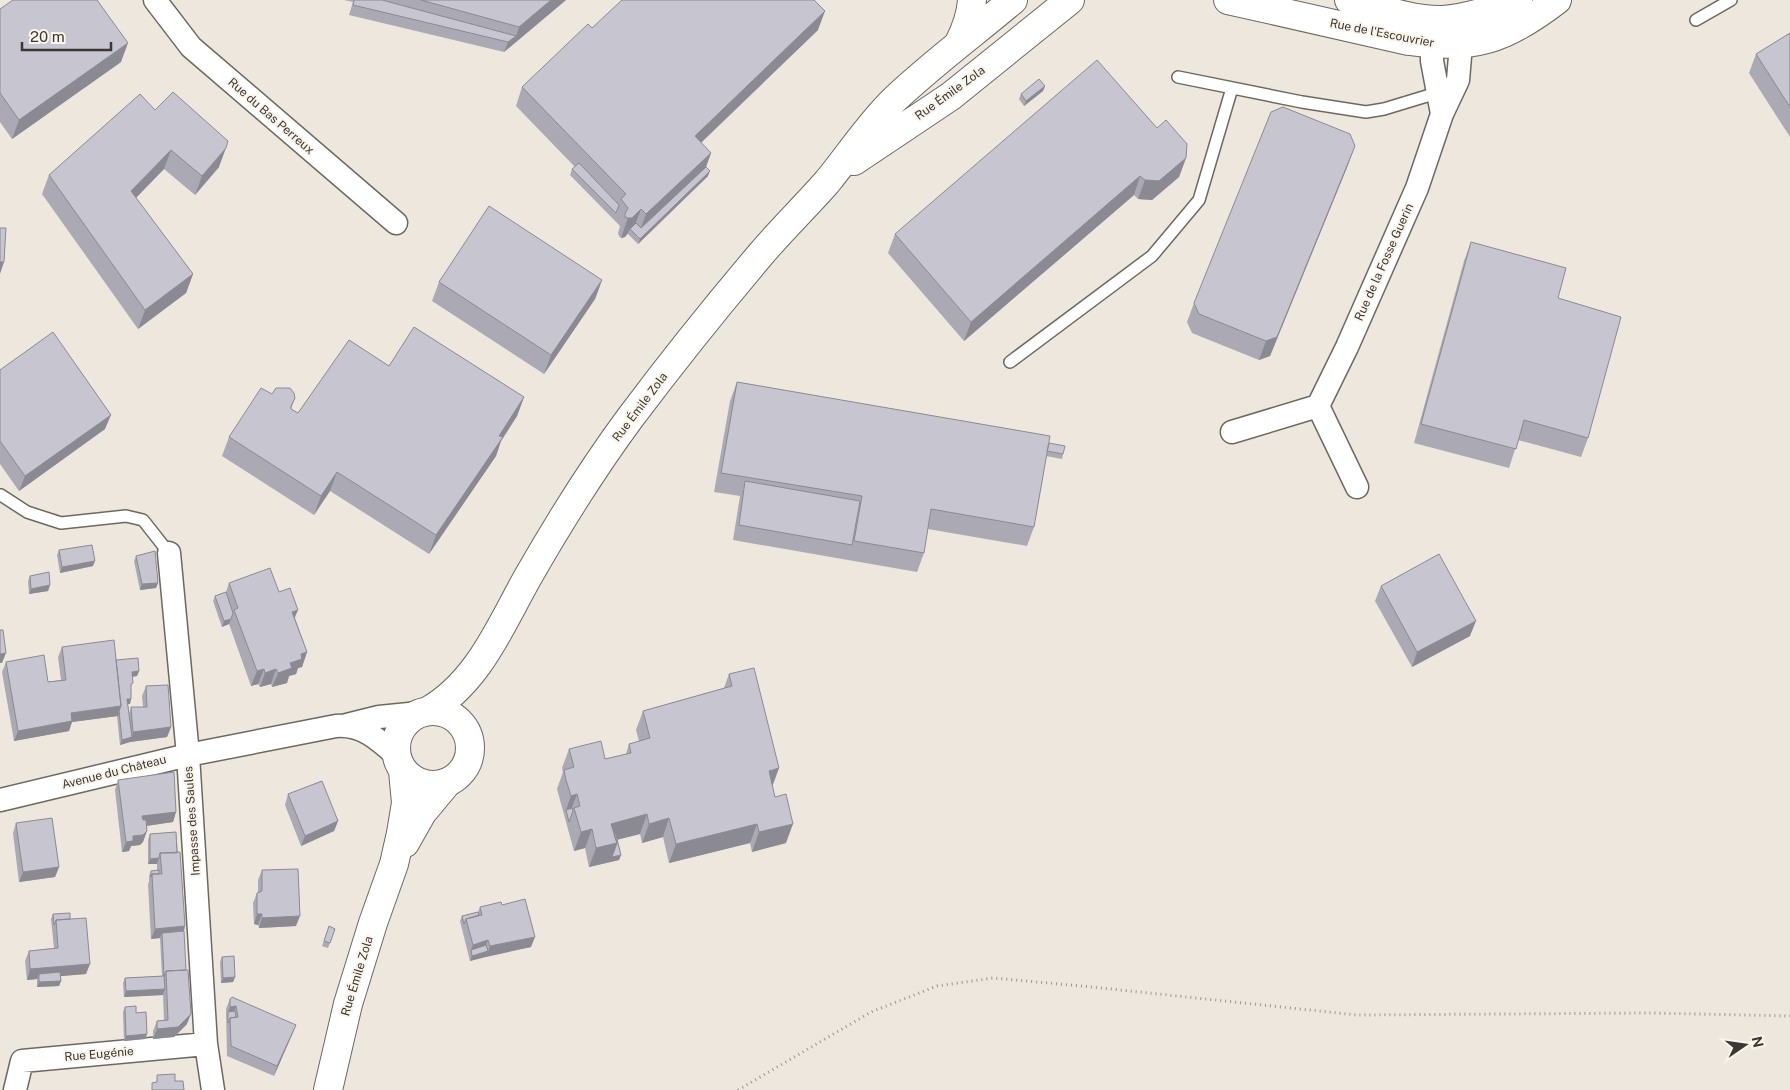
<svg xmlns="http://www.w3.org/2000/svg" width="1790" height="1090" viewBox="0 0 1790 1090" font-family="'Public Sans',sans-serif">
<rect width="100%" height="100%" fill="#eee7dd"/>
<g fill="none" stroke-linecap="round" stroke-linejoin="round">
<defs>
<path id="lane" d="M1696,20L1731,0
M1178,77L1302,102L1366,112L1384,109L1440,92
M1010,362L1152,256L1199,200L1232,88
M1,495L27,512L61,523L126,516L143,520L169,553"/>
<path id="street" d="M155,0L191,47L396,223
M1432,26V61L1442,114
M1232,432L1318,406
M1357,487L1318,406L1347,347L1417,188L1442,114L1458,80L1461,45L1460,27
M169,553L188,755L206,1044L213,1090
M347,725L379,717L419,713
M0,800L188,755L336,726C362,724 378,739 397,756
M15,1090L22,1061L206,1044"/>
<path id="secondary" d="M1228,0L1409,41C1474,50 1505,40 1557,0
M1349,0C1377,8 1414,21 1443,20C1469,18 1494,9 1518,0
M959,43C966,29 971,16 972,0
M854,161L951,96L1070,0
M396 748a37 37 0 1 1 74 0a37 37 0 1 1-74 0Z
M428,711C479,682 501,624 529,575C560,521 593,468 630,418C672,362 716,307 761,254C782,229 806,206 827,182C850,154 869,124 895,99C932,64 974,33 1013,0
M405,843L422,813L447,783
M328,1090L348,1004L373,923L394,864L401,833L406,803L403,771"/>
</defs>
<use href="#lane" stroke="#6e685f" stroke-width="14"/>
<use href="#street" stroke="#6e685f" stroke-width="25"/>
<use href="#secondary" stroke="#6e685f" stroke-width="30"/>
<path stroke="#9b968f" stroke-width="3" stroke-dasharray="1 4" stroke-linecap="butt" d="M738,1090L871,1012L937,986L993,978L1092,987L1357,1015L1652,1013L1790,1016"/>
<use href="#lane" stroke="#fff" stroke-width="11"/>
<use href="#street" stroke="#fff" stroke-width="22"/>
<use href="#secondary" stroke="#fff" stroke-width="28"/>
</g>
<path fill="#aba9b3" d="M344,0H566L504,52L349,15L353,2Z
M0,9L121,62L12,139L0,122Z
M592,28L818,30L701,143L711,153L706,167L708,176L638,244L628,234V233L625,237L621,238L619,236L618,233L620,226L570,175L572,169L575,167L516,106L522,87Z
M1790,33V137L1749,73L1756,54Z
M1045,86L1043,91L1024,106L1019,99L1021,94Z
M155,110L219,167L195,195L164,169L136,198L193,274L186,293L138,329L42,194L49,175Z
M1157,128L1186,158L1179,177L1152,200L1138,199L1134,195L964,341L888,253L895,234Z
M1348,165L1270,356L1259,360L1192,333L1187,322L1194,303Z
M1471,242L1558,298L1588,438L1581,457L1518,440L1509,468L1414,443L1464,261Z
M602,280L595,299L544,374L432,301L439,282Z
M389,366L524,397L517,416L501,441L496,456L429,554L330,491L314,515L222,456L229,437L272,394L295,398L291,409L298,413Z
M0,370L105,429L19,491L0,464Z
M737,382L1049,443L1063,454L1062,459L1046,456L1034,527L1027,546L928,529L924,553L917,572L733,540L740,496L714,492L730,401Z
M59,550L93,566L60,573L57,555Z
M136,556L158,583L156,588L140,590L134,561Z
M30,576L50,585L48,591L29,594L28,581Z
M229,583L279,592L295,618L307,652L302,667L298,668L296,674L289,676L287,683L272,687L271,684L260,687L258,684L251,686L229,624L222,627L213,601L215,596L226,592Z
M1381,586L1470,636L1412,667L1375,601Z
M62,647L116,660L139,671L137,676L132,677L131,689V699L130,704H128L129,714L131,707H143L142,696L146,686L171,727L167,737L130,742L120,745L117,716L72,722L69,731L14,741L2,672L6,662L48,682L61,680L58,657Z
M729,674L779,768L772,786L786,843L752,852L750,843L669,863L663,837L642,843L640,834L617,840L621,855L619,860L589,867L585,848L574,851L557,789L563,772L562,768L569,749L605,759L626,754L629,744L639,741L636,730L643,711L724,688Z
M118,780L176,812L173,822L147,826L143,842L140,845L131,846L129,851L122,852L115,790Z
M288,794L338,821L334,831L301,846L285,805Z
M16,823L59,867L55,877L19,882L13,833Z
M176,832L185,926L184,931L187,1024L174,1037L153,1039V1031L157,1021L164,1020L163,995L124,997L123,983L125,978L162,976L160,938L151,939L148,884L149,882V876L151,871L157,870V864H148V840L150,834Z
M262,870L296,926L259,928L258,925L254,924L253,903L257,893L258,892V880Z
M502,905L531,947L486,956L470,961L460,921L462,916L478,912L480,907Z
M53,914L70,919L86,974L61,976V981L59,986L37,987V979L27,980L25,961L29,951L54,948L51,919Z
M329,926L335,929L328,948L322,946Z
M222,957L235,977L233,982L221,983L220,962Z
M230,999L296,1025L274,1076L227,1056L226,1009Z
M125,1007L147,1034L145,1039L124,1041L123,1012Z"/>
<path fill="#8b8a92" d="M551,0H566L504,52L508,42L516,36L519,27Z
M825,11L818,30L688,155L695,136Z
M128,43L121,62L12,139L19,120Z
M1045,86L1043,91L1024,106L1026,101Z
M1355,146L1348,165L1270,356L1259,360L1266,341Z
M226,148L219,167L195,195L202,176Z
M171,150L164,169L124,210L131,191Z
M711,153L704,172L639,233L646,214Z
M1186,158L1179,177L1152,200L1138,199L1145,180Z
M710,171L708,176L638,244L640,239Z
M1140,176L1134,195L964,341L971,322Z
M641,209L634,228L630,229L628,233L625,237L621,238L628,218Z
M0,262H4L0,274Z
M193,274L186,293L138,329L145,310Z
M602,280L595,299L544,374L551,355Z
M524,397L517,416L501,441L496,456L429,554L436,535Z
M111,415L105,429L19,491L25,476Z
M337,472L330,491L314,515L321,496Z
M95,561L93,566L60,573L62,567Z
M158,583L156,588L140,590L142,584Z
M50,585L48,591L29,594L31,589Z
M298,610L292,624V612Z
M231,619L229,624L222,627L224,621Z
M1476,621L1470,636L1412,667L1417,652Z
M307,652L302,667L298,668L296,674L289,676L287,683L272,687L278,673L301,654Z
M6,653L2,663H0V654Z
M264,669L258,684L251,686L257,671Z
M276,669L271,684L260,687L265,673Z
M139,671L137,676L130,677L132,672Z
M127,699H131L130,704H126Z
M121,706L118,716L72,722L69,731L14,741L18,731L71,713Z
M171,727L167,737L130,742L120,745L122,740L132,737L133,732Z
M779,768L772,787L769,771Z
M577,794L570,813L566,810L571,796Z
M176,812L173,822L138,827L142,816Z
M647,814L640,834L607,842L611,824Z
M669,818L663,837L642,843L649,824Z
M338,821L334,831L301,846L305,836Z
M757,824L750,843L669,863L676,844Z
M793,824L786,843L752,852L759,832Z
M592,829L585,848L574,851L581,832Z
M147,831L143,842L140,845L131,846L129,851L122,852L126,842L133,836Z
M617,843L621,855L619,860L589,867L596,848Z
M159,858L157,864H148L150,859Z
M59,867L55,877L19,882L23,872Z
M257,914H262L258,925L254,924Z
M300,916L296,926L259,928L262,918Z
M185,926L182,937L162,933L160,938L151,939L155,929Z
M535,937L531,947L486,957L490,946Z
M488,940L484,951L471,950L473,945Z
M488,951L486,957L470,961L472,956Z
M90,964L86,974L39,978V974L37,979L27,980L30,969Z
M235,977L233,982L221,983L223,978Z
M61,981L59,986L37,987L39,982Z
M165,989L163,995L124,997L126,991Z
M236,1006L233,1016L228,1012L230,1007Z
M191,1014L187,1024L174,1037L153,1039L157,1029Z
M296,1025L292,1035L274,1076L277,1066Z
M147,1034L145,1039L124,1041L126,1036Z"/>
<path fill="#c7c5d0" stroke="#8b8a92" d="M13,0H97L128,43L19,120L0,93V9Z
M354,0H382L516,36L508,42L353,5Z
M421,0H551L519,27Z
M622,0H814L825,11L695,136L711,153L646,214L641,209L632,218H628L625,217V214L628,208L621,199L626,194L522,87L588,24L592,28Z
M1790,33V107L1756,54Z
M1097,60L1157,128L1166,120L1187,144L1186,158L1159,181L1145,180L1140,176L971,322L895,234Z
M1039,79L1045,86L1026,101L1021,94Z
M173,92L228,141L226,148L202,176L171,150L131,191L193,274L145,310L49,175L140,94L155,110Z
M1283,107L1350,134L1355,146L1277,337L1266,341L1199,314L1194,303L1271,112Z
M579,163L619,205L616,213L572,169Z
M706,167L710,171L640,239L630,229L636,223L641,228Z
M489,206L602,280L551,355L439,282Z
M0,228H6L4,262H0Z
M1471,242L1566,268L1558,298L1621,317L1588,438L1524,420L1516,449L1421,424Z
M414,327L524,397L499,436L503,437L436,535L337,472L321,496L229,437L261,388L272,394L276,388H290L294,393L295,398L291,406V409L298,413L349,340L389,366Z
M53,332L111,415L25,476L0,441V370Z
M737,382L1050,436L1034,527L931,509L924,553L854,541L862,496L721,473Z
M1049,443L1065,446L1063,454L1047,451Z
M745,481L860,501L852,545L739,525Z
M92,545L95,561L62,567L59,550Z
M155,551L158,583L142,584L136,556Z
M1439,554L1476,621L1417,652L1381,586Z
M270,568L279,592L290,588L298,610L292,612L307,652L301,654L302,659L290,663L292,668L278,673L276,669L265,673L264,669L257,671L234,610L238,608L229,583Z
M49,572L50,585L31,589L30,576Z
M226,592L233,613L231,619L224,621L215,596Z
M0,630H3L6,653L0,654Z
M114,640L121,706L71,713L72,721L18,731L6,662L44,655L48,682L66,680L62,647Z
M138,658L139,671L132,672L133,683L131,684V699H127L132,737L122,740L119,711L121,706L116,660Z
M754,668L779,768L769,771L775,797L786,794L793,824L759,832L757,824L676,844L669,818L649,824L647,814L611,824L617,843L596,848L592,829L581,832L574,808L580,806L577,794L571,796L566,780L564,770L574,767L569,749L601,741L605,759L631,753L629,744L650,738L643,711L732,686L729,674Z
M168,685L171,727L133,732L131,707H147L146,686Z
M174,772L176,812L142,816L143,820H146L147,831L143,835L133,836V841L126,842L118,780Z
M322,781L338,821L305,836L288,794Z
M572,808L573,811L569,822L566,810Z
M52,818L59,867L23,872L16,823Z
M176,832L177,853H160L159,858L150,859V834Z
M614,835H616L621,855L612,857L617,843Z
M180,852L185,926L155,929L152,874H162L160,853Z
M298,869L300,916L262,918V914H257V893L262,891V870Z
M159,870V874H152L151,877V871Z
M525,899L535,937L490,946L488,940L473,945L466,919L482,915L480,907L501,902L502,905Z
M478,912L479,915L466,919L464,924L462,916Z
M70,913V919L56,920L54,925L53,914Z
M86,918L90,964L30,969L29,951L58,948L56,920Z
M329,926L335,929L330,943L324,941Z
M184,931L186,970L166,971L164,976L162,933Z
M486,945L488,951L472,956L471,950Z
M234,956L235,977L223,978L222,957Z
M188,970L191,1014L178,1027L157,1029V1021L168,1020L166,971Z
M60,972L61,981L39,982V974Z
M164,976L165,989L126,991L125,978Z
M232,997L296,1025L277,1066L231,1046L230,1018L238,1017L236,1006L230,1007V999Z
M136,1006V1013L146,1012L147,1034L126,1036L125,1007Z
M235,1011L236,1017L230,1018L228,1023V1012Z
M175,1074V1081H183L184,1090H152V1083L157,1082V1075Z"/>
<g text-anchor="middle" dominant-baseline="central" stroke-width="4" stroke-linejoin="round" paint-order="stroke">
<g font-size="12" fill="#3b3834" stroke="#fbf4ea">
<text transform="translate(1382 33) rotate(11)">Rue de l'Escouvrier</text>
<text transform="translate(950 93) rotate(-36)">Rue Émile Zola</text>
<text transform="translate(271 116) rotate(41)">Rue du Bas Perreux</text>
<text transform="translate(1384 262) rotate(-66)">Rue de la Fosse Guerin</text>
<text transform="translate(640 407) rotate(-53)">Rue Émile Zola</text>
<text transform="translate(114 772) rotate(-14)">Avenue du Château</text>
<text transform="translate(192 821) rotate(-94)">Impasse des Saules</text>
<text transform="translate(357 976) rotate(-73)">Rue Émile Zola</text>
<text transform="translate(99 1054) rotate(-5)">Rue Eugénie</text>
</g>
</g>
<g transform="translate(1745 1045) rotate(77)" stroke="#fbf4ea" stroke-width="4" paint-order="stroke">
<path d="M0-4L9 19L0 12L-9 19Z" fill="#3b3834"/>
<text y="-8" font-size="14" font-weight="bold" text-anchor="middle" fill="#3b3834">N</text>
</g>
<path d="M22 42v8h89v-8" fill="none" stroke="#3b3834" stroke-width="2.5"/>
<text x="30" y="42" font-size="15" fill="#3b3834" stroke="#fbf4ea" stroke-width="4" paint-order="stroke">20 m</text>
</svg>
